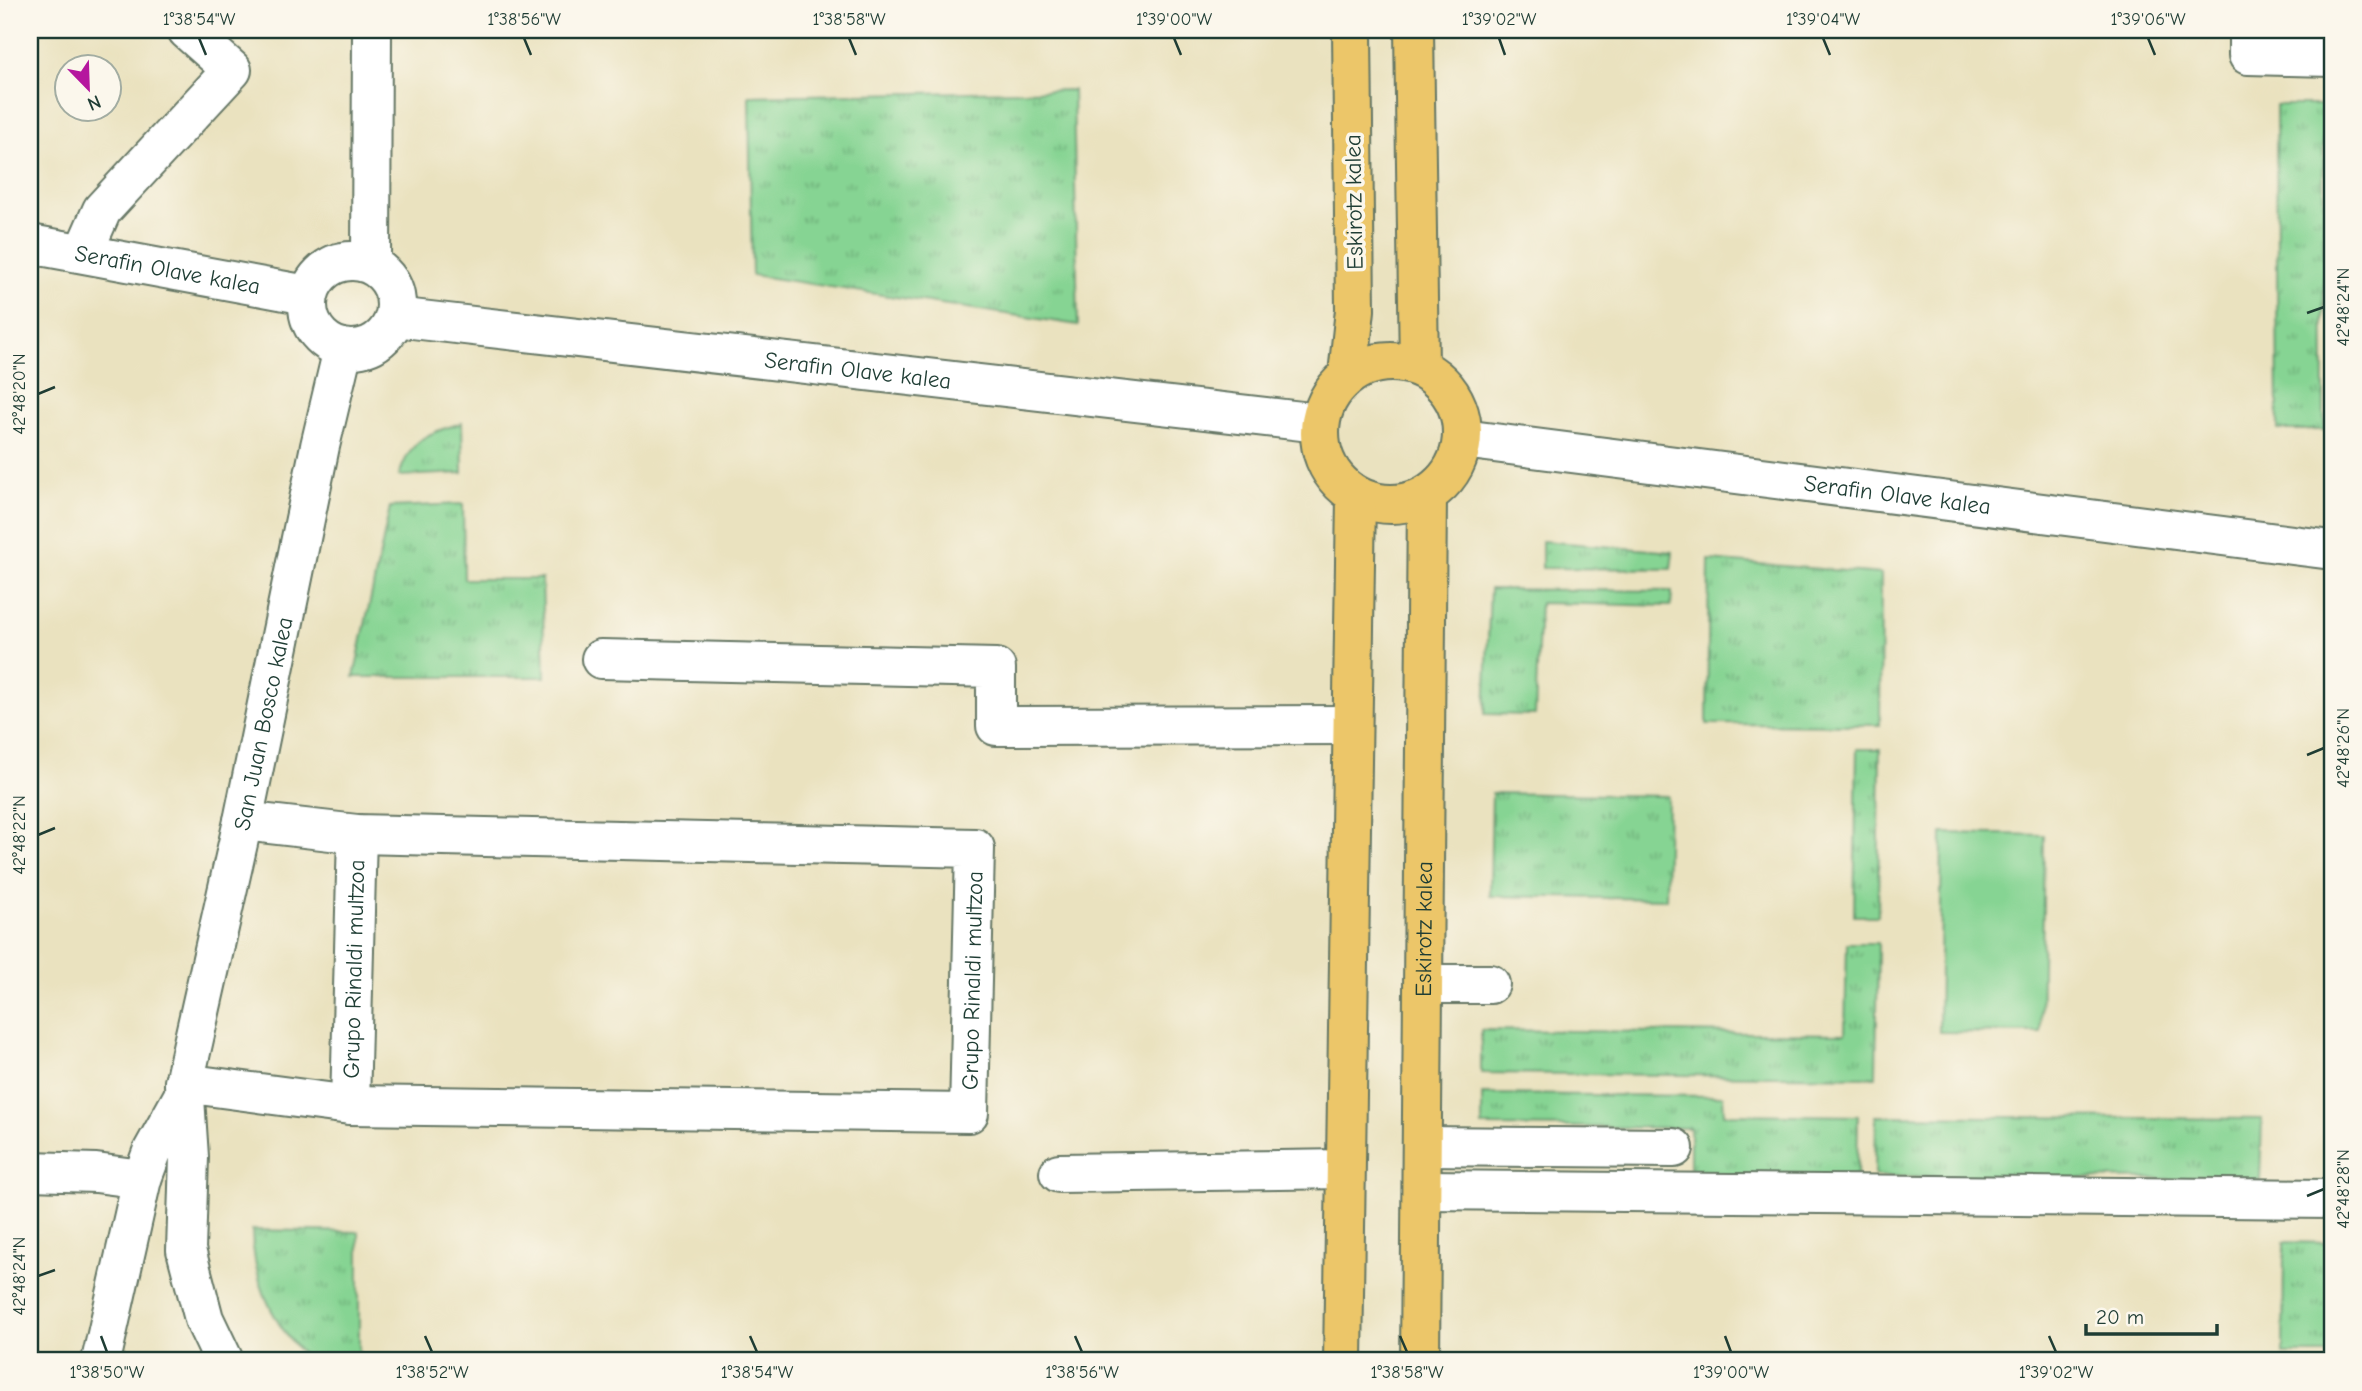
<svg xmlns="http://www.w3.org/2000/svg" width="2362" height="1391" viewBox="0 0 2362 1391" font-family="'Comic Neue',sans-serif">
<defs>
<pattern id="grass-tufts" width="24" height="20" patternUnits="userSpaceOnUse" patternTransform="scale(1.75)"><rect width="24" height="20" fill="#86d493"/><path d="M3 7l-1-3M5 7V3M7 7l1-3M15 17l-1-3M17 17v-4M19 17l1-3" fill="none" stroke="#6dad79"/></pattern>
</defs>
<rect width="100%" height="100%" fill="#fbf7ec"/>
<filter id="ink" filterUnits="userSpaceOnUse"><feTurbulence type="fractalNoise" baseFrequency=".0143" numOctaves="2"/><feDisplacementMap in="SourceGraphic" scale="14" xChannelSelector="R" yChannelSelector="G"/><feConvolveMatrix kernelMatrix="1 2 1 2 8 2 1 2 1" color-interpolation-filters="sRGB"/></filter>
<filter id="wash" filterUnits="userSpaceOnUse"><feTurbulence type="fractalNoise" baseFrequency=".00686" numOctaves="4" result="noise"/><feDisplacementMap in="SourceGraphic" scale="28" xChannelSelector="R" yChannelSelector="G"/><feGaussianBlur stdDeviation="1.57" result="paint"/><feColorMatrix in="noise" values="0 0 0 0 0 0 0 0 0 0 0 0 0 0 0 0 0 1.4 0 .05"/><feComposite in="paint" operator="in"/></filter>
<g filter="url(#wash)">
<rect width="100%" height="100%" fill="#eae2bf"/>
<path fill="url(#grass-tufts)" stroke="#528864" stroke-width="2" d="M1073,90L1078,325L752,275L749,96Z
M2276,105H2323L2324,430H2278Z
M462,423L463,473L399,476C411,438 426,434 462,423Z
M463,504L464,579H542L545,677H354L390,507Z
M1542,541L1673,552L1671,569L1542,568Z
M1709,560L1881,574L1880,725L1707,724Z
M1490,589L1672,591L1671,606L1540,603L1535,715L1485,714Z
M1857,749H1880L1878,916H1854Z
M1492,793L1668,796L1666,899L1490,896Z
M1847,943H1878L1876,1077L1481,1073V1030L1845,1034Z
M1482,1094L1723,1096L1724,1114L1858,1116L1857,1176L1690,1175V1128L1482,1126Z
M1876,1116L2262,1119L2260,1180L1875,1176Z
M252,1230L359,1232V1361H309C273,1325 253,1282 252,1230Z
M2284,1242L2332,1243V1354H2283Z"/>
<path fill="#86d493" stroke="#528864" stroke-width="2" d="M1942,833L2044,835L2041,1033L1939,1032Z"/>
</g>
<g filter="url(#ink)">
<g fill="none" stroke-linecap="round" stroke-linejoin="round">
<defs>
<g id="minor">
<path d="M2248,30V55L2332,57"/>
<path id="s1" d="M30,244L307,295"/>
<path d="M83,253L102,210L232,70L187,30"/>
<circle cx="352" cy="305" r="44"/>
<path d="M371,264L372,30"/>
<path id="s2" d="M395,317L1319,423"/>
<path id="s3" d="M1463,439L2332,550"/>
<path d="M601,659L996,668V726L1351,725"/>
<path d="M1425,984H1490"/>
<path id="s4" d="M184,1083L350,1105L969,1113L975,848L357,834L243,821"/>
<path id="s5" d="M350,1105L357,834"/>
<path d="M1423,1146L1674,1148"/>
<path d="M30,1171L96,1173L142,1179"/>
<path d="M1059,1173L1345,1169"/>
<path d="M1424,1190L2332,1199"/>
<path d="M101,1361L142,1179L152,1152L182,1098"/>
<path id="s6" d="M224,1361L204,1319L186,1250L189,1157L184,1083L243,821L320,446L343,349"/>
</g>
<g id="major">
<path d="M1414,30L1419,366"/>
<circle cx="1391" cy="433" r="71"/>
<path d="M1348,374L1355,310L1352,30"/>
<path d="M1343,1361L1356,496"/>
<path id="s7" d="M1420,1361L1427,496"/>
</g>
</defs>
<use href="#minor" stroke="#667765" stroke-width="42"/>
<use href="#major" stroke="#667765" stroke-width="42"/>
<use href="#minor" stroke="#fff" stroke-width="38"/>
<use href="#major" stroke="#ecc669" stroke-width="38"/>
</g>
</g>
<path fill="none" stroke="#1f3d34" stroke-width="2.5" d="M199,38L206,55M524,38L531,55M849,38L856,55M1174,38L1181,55M1499,38L1505,55M1823,38L1830,55M2148,38L2155,55M2307,313L2324,307M38,394L55,387M2307,755L2324,748M38,835L55,828M2307,1196L2324,1189M38,1276L55,1270M101,1336L107,1352M425,1336L432,1352M750,1336L757,1352M1075,1336L1082,1352M1400,1336L1407,1352M1725,1336L1731,1352M2049,1336L2056,1352"/>
<g text-anchor="middle" dominant-baseline="central" stroke-width="7" stroke-linejoin="round" paint-order="stroke">
<g font-size="23" fill="#1f3d34" stroke="#fbf7ec">
<text transform="translate(1354 202) rotate(-91)">Eskirotz kalea</text>
<text stroke="none"><textPath href="#s1" startOffset="140">Serafin Olave kalea</textPath></text>
<text stroke="none"><textPath href="#s2" startOffset="466">Serafin Olave kalea</textPath></text>
<text stroke="none"><textPath href="#s3" startOffset="438">Serafin Olave kalea</textPath></text>
<text stroke="none"><textPath href="#s6" startOffset="653">San Juan Bosco kalea</textPath></text>
<text stroke="none"><textPath href="#s7" startOffset="432">Eskirotz kalea</textPath></text>
<text stroke="none"><textPath href="#s5" startOffset="136">Grupo Rinaldi multzoa</textPath></text>
<text stroke="none"><textPath href="#s4" startOffset="919">Grupo Rinaldi multzoa</textPath></text>
</g>
</g>
<rect width="2362" height="1391" fill="none" stroke="#fbf7ec" stroke-width="77"/>
<g transform="translate(88 88) rotate(157)"><circle r="33" fill="#fbf7ec" stroke="#a3ada2" stroke-width="2"/>
<path d="M0-5L12 26L0 18L-12 26Z" fill="#b5179e"/>
<text y="-10" font-size="19" font-weight="bold" text-anchor="middle" fill="#1f3d34">N</text>
</g>
<path d="M2086 1324v10h131v-10" fill="none" stroke="#1f3d34" stroke-width="3.5"/>
<text x="2096" y="1324" font-size="21" fill="#1f3d34" stroke="#fbf7ec" stroke-width="5" paint-order="stroke">20 m</text>
<rect x="38" y="38" width="2286" height="1314" fill="none" stroke="#1f3d34" stroke-width="2.5"/>
<g font-size="18" text-anchor="middle" fill="#1f3d34">
<text x="199" y="25">1°38'54"W</text>
<text x="524" y="25">1°38'56"W</text>
<text x="849" y="25">1°38'58"W</text>
<text x="1174" y="25">1°39'00"W</text>
<text x="1499" y="25">1°39'02"W</text>
<text x="1823" y="25">1°39'04"W</text>
<text x="2148" y="25">1°39'06"W</text>
<text transform="translate(2343 307) rotate(-90)" y="6">42°48'24"N</text>
<text transform="translate(19 394) rotate(-90)" y="6">42°48'20"N</text>
<text transform="translate(2343 748) rotate(-90)" y="6">42°48'26"N</text>
<text transform="translate(19 835) rotate(-90)" y="6">42°48'22"N</text>
<text transform="translate(2343 1189) rotate(-90)" y="6">42°48'28"N</text>
<text transform="translate(19 1276) rotate(-90)" y="6">42°48'24"N</text>
<text x="107" y="1378">1°38'50"W</text>
<text x="432" y="1378">1°38'52"W</text>
<text x="757" y="1378">1°38'54"W</text>
<text x="1082" y="1378">1°38'56"W</text>
<text x="1407" y="1378">1°38'58"W</text>
<text x="1731" y="1378">1°39'00"W</text>
<text x="2056" y="1378">1°39'02"W</text>
</g>
</svg>
